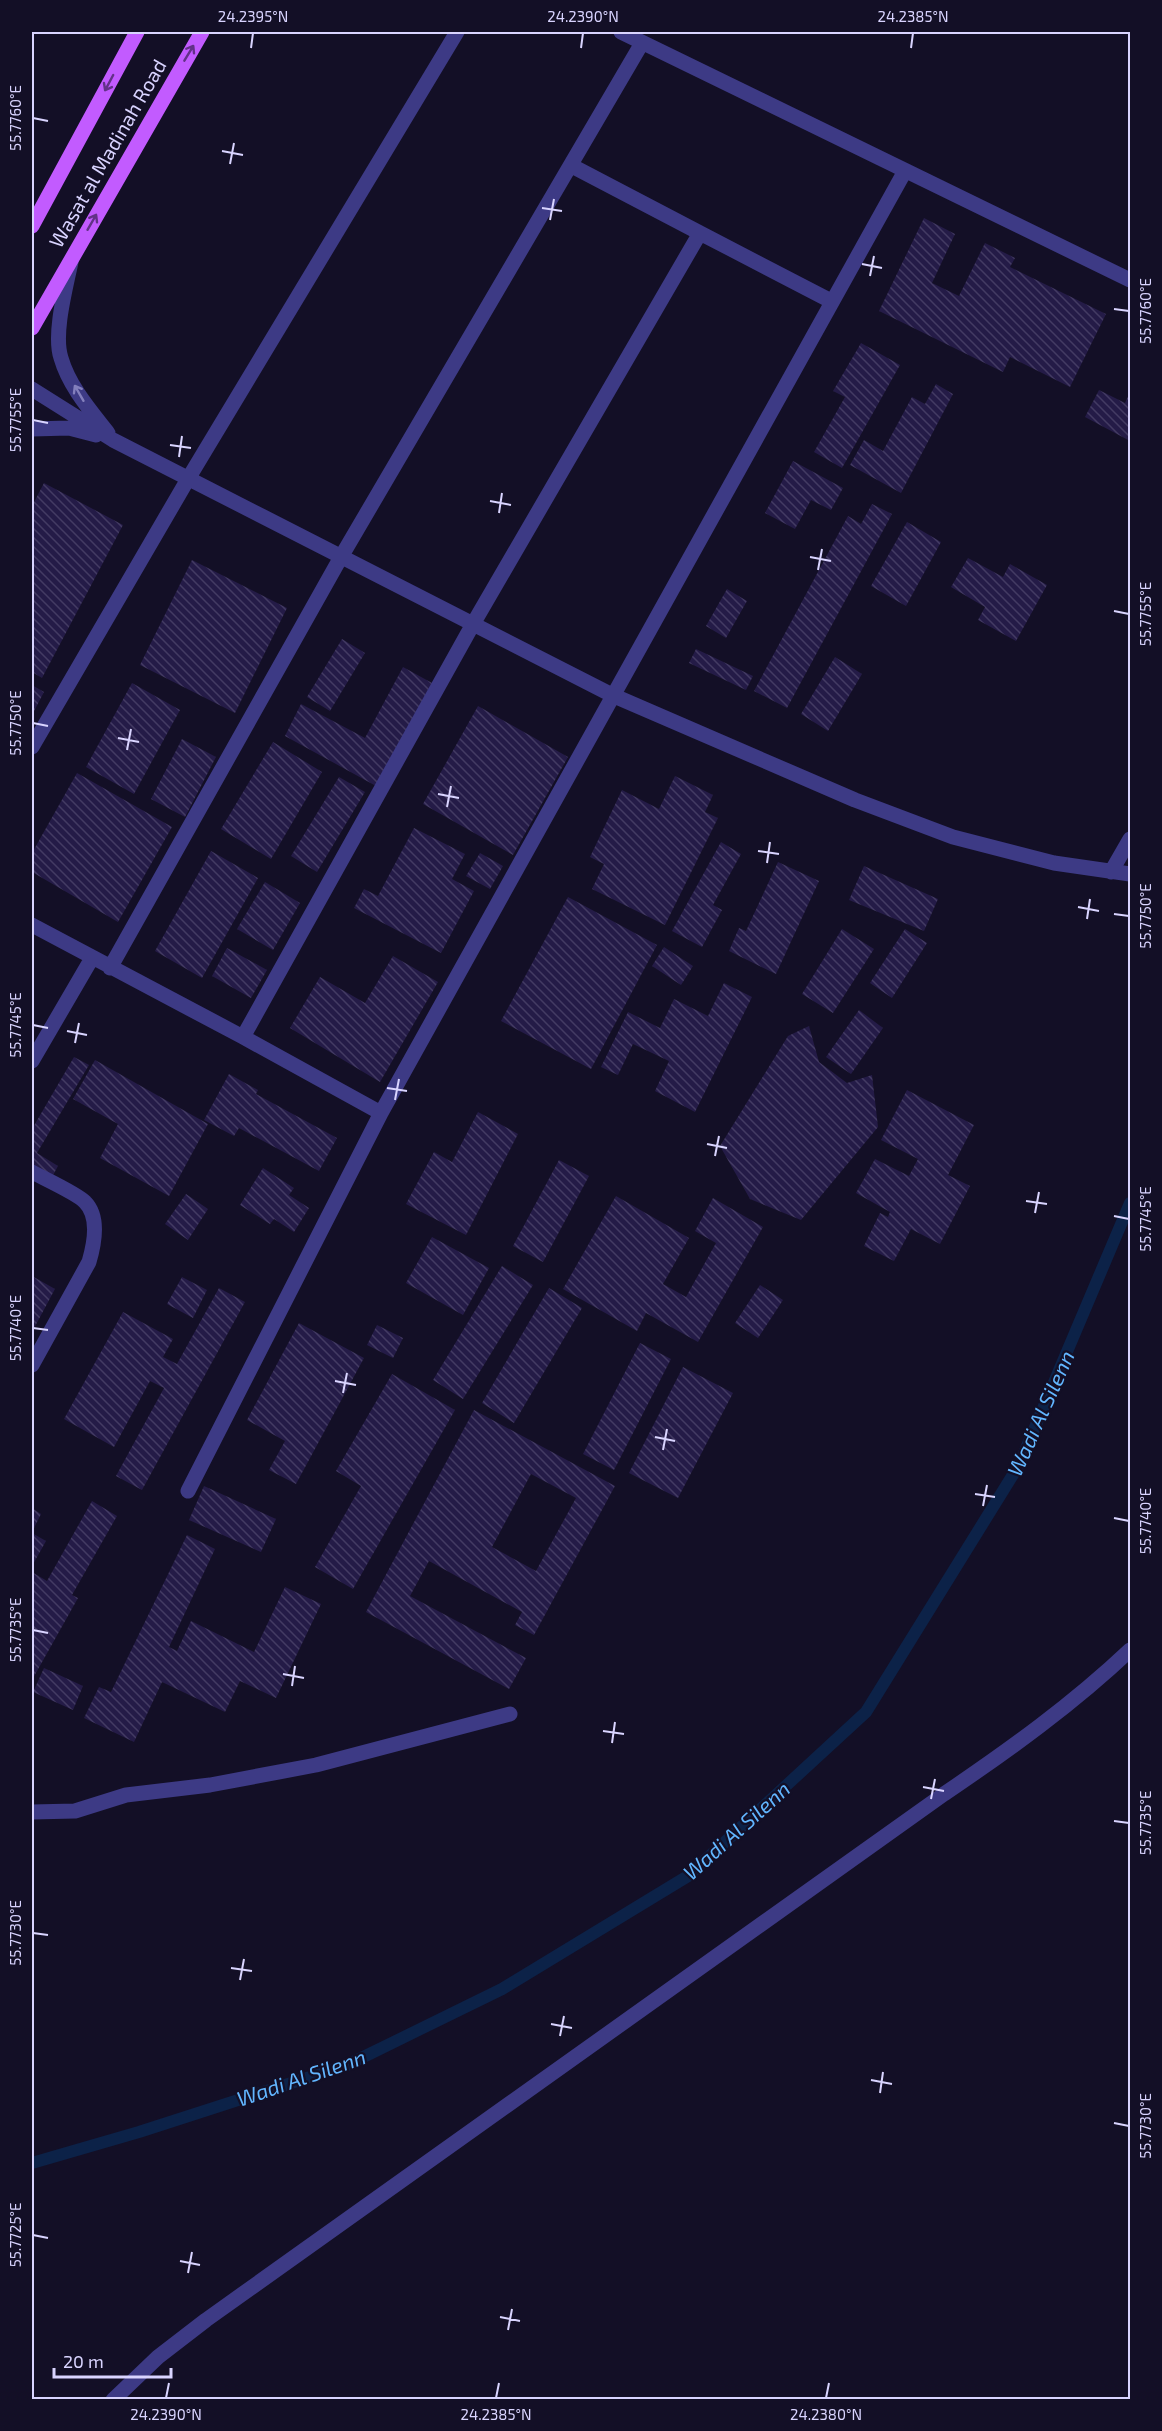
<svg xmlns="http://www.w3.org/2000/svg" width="1162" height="2431" viewBox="0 0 1162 2431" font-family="'Exo 2',sans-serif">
<defs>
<pattern id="building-back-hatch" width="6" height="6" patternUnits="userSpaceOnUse" patternTransform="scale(1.5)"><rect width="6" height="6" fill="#241b47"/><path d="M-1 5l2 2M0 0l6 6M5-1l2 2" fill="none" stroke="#433b63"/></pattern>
</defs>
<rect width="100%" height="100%" fill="#130f26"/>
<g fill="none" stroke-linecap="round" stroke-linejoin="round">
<path stroke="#0c2248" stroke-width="12" d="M32,2163L139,2132L347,2065L502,1989L688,1876L866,1712L1019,1465L1130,1203"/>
</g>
<path fill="url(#building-back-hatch)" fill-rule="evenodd" d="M924,218L955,234L932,283L959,296L985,243L1015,258L1010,267L1106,314L1070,387L1010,357L1003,372L879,311Z
M861,343L900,365L842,468L814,452L845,397L833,391Z
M936,384L953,394L901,493L850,465L864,440L883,451L912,397L925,404Z
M1099,390L1125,403L1130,392V441L1085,417Z
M793,461L843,488L831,510L811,500L795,529L765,513Z
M44,483L123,525L42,678L32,672V506Z
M872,504L892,514L787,708L754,691L848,516L861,524Z
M907,522L941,542L906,606L871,586Z
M968,558L1003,577L1010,564L1047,585L1016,641L978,620L985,607L951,587Z
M192,560L287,608L235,713L140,665Z
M727,589L747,601L726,638L706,626Z
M342,639L365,653L330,711L307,697Z
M696,649L753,676L746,690L689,663Z
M835,657L862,674L828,731L801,714Z
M403,667L432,683L376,786L285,736L301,704L365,738Z
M132,683L180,710L134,794L86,767Z
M32,685L44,692L32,715Z
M478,706L568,757L513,855L423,804Z
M182,739L216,757L185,817L151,799Z
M273,742L322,772L271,859L221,829Z
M77,773L172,827L118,922L32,872V853Z
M675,776L713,795L705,812L718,818L665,925L592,889L604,864L590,857L622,790L659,809Z
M339,777L365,792L317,872L291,856Z
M414,828L465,854L452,879L474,891L441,953L354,908L364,889L378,896Z
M721,842L741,854L713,905L722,910L702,947L672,931Z
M211,851L258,878L202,978L155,951Z
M480,853L503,866L490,889L466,876Z
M778,862L819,881L776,974L729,951L739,928L746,931Z
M864,866L938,899L924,931L849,900Z
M265,882L300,903L273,950L237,929Z
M568,897L657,945L591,1069L501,1021Z
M842,929L874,949L833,1013L802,994Z
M905,929L927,943L892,998L870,983Z
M664,947L693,966L681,985L652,966Z
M227,948L267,970L251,998L212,976Z
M393,956L438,982L380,1082L290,1028L320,977L365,1003Z
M724,983L752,997L695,1112L655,1091L669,1061L633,1044L618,1075L601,1067L628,1012L660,1028L674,999L708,1016Z
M859,1010L883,1028L851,1074L826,1057Z
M809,1026L819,1062L847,1083L872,1075L878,1127L801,1220L750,1199L720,1146L788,1036Z
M74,1057L89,1065L37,1153L58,1166L51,1179L32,1167V1129Z
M95,1060L208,1124L169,1196L100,1158L118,1124L73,1099Z
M229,1074L258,1090L256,1094L337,1138L319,1171L239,1128L234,1136L204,1120Z
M907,1090L974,1125L948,1175L970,1186L940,1244L911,1229L894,1261L864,1246L880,1213L888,1217L890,1212L856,1193L875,1159L909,1176L918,1159L881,1140Z
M478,1112L518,1134L466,1235L406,1204L434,1152L452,1162Z
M559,1160L589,1176L543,1262L513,1246Z
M263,1168L294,1188L289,1195L309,1208L294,1232L274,1219L270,1224L240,1205Z
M186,1194L208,1209L188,1240L165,1224Z
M616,1196L689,1238L663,1284L686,1297L716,1243L695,1231L713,1198L763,1227L698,1342L646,1313L637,1331L563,1289Z
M432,1237L489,1268L463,1315L406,1283Z
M502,1266L533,1285L463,1399L433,1380Z
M32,1276L55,1289L32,1332Z
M182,1277L207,1290L193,1318L167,1304Z
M760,1285L783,1300L758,1338L735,1323Z
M219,1288L245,1302L142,1490L116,1476L164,1388L150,1381L114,1447L64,1419L123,1312L173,1339L163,1357L177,1364Z
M549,1288L582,1308L514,1423L482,1403Z
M299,1323L364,1358L296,1484L269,1470L285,1441L247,1420Z
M377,1325L403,1338L393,1358L367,1345Z
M640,1343L671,1359L614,1470L583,1454Z
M683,1367L733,1393L678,1498L629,1473Z
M392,1374L455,1410L353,1589L315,1567L361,1486L336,1471Z
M474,1410L615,1486L534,1635L515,1625L522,1612L429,1561L410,1596L526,1658L509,1689L366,1612ZM531,1474L576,1498L536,1571L492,1547Z
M204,1486L276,1519L261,1552L189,1520Z
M92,1501L117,1516L72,1595L78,1598L32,1680V1572L47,1581Z
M32,1508L41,1514L32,1532Z
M32,1533L46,1541L32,1566Z
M187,1535L215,1549L169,1647L177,1651L191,1621L254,1652L285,1587L321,1604L276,1698L240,1681L225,1712L162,1682L134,1742L84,1718L99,1687L111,1692Z
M44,1668L83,1686L73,1710L33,1692Z"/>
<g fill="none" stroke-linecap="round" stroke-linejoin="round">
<path stroke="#3d3a85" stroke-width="15" d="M621,32L1130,280
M700,233L831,301
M71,262C66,287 53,334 61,358C69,386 90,410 108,433
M32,389L113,440L612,695L855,800L953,837L1054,863L1130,874
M32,429L69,428L96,435
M32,747L188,479L457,32
M1111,872L1130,839
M32,925L243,1037
M110,968L341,557L642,43
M32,1061L92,958
M381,1113L243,1037L473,624L700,233L572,166
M32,1172C43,1178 78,1194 85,1202C100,1217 94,1245 89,1262L32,1365
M188,1491L381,1113L905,171
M32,1812L75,1811L126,1795L210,1785L316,1765L510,1714
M113,2400L158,2357L206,2320L944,1794C1009,1750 1073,1704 1130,1650"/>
<path stroke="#c25bff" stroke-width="15" d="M32,226L137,32
M32,328L202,32"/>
</g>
<defs><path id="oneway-shaft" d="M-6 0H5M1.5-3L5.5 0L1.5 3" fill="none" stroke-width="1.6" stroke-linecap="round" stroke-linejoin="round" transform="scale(1.5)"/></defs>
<g stroke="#623188">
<use href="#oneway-shaft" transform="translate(189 53) rotate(-59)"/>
<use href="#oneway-shaft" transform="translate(109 83) rotate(118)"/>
<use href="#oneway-shaft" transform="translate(92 222) rotate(-60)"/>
</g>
<use stroke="#837fbc" href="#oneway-shaft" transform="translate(79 393) rotate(-120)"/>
<path fill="none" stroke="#d9d4ff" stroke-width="2" d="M251,48L253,33M581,48L583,33M911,48L913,33M33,118L48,121M222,151L243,155M230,164L234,143M542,208L562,211M550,220L554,199M862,264L882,268M870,276L874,256M1114,309L1129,311M33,420L48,423M170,445L191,448M179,457L182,436M490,501L511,505M499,513L502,493M810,557L831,561M818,570L822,549M1114,611L1129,614M33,723L48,726M118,738L139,742M127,750L131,729M438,794L459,798M447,807L451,786M758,851L779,854M767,863L770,842M1078,907L1099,911M1114,914L1129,916M1087,919L1090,899M33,1025L48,1028M67,1031L87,1035M75,1043L79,1023M387,1088L407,1091M395,1100L399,1079M707,1144L727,1148M715,1156L719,1136M1026,1201L1047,1204M1035,1213L1039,1192M1114,1216L1129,1219M33,1328L48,1330M335,1381L356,1385M343,1393L347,1373M655,1437L675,1441M663,1450L667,1429M975,1494L995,1497M983,1506L987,1485M1114,1518L1129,1521M33,1630L48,1633M283,1674L304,1678M292,1686L295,1666M603,1731L624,1734M612,1743L615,1722M923,1787L944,1791M931,1799L935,1779M1114,1821L1129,1823M33,1933L48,1935M231,1968L252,1971M240,1980L244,1959M551,2024L572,2028M560,2036L564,2016M871,2080L892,2084M880,2093L883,2072M1114,2123L1129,2126M33,2235L48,2238M180,2261L200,2265M188,2273L192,2252M500,2317L520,2321M508,2330L512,2309M166,2398L169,2383M496,2398L499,2383M826,2398L829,2383"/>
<g text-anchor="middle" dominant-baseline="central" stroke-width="4.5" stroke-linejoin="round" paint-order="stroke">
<g font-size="20" fill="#d9d4ff" stroke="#130f26">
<text transform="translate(107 153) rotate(-60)">Wasat al Madinah Road</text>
</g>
<g font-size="21" font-style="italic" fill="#62b6ff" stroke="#130f26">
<text transform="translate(1040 1413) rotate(-66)">Wadi Al Silenn</text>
<text transform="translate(736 1830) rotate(-42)">Wadi Al Silenn</text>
<text transform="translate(301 2077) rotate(-19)">Wadi Al Silenn</text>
</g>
</g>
<rect width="1162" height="2431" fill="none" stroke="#130f26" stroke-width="66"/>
<path d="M54 2368v9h117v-9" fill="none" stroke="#d9d4ff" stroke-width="3"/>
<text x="63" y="2368" font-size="18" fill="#d9d4ff" stroke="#130f26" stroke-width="4.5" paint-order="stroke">20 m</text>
<rect x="33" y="33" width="1096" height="2365" fill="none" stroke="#d9d4ff" stroke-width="2"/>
<g font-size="15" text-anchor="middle" fill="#d9d4ff">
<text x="253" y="22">24.2395°N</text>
<text x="583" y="22">24.2390°N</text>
<text x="913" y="22">24.2385°N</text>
<text transform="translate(16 118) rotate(-90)" y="5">55.7760°E</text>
<text transform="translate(1146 311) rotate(-90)" y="5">55.7760°E</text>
<text transform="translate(16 420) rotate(-90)" y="5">55.7755°E</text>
<text transform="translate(1146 614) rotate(-90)" y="5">55.7755°E</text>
<text transform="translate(16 723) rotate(-90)" y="5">55.7750°E</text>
<text transform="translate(1146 916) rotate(-90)" y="5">55.7750°E</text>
<text transform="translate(16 1025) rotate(-90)" y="5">55.7745°E</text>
<text transform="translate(1146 1219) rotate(-90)" y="5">55.7745°E</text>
<text transform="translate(16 1328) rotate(-90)" y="5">55.7740°E</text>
<text transform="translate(1146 1521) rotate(-90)" y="5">55.7740°E</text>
<text transform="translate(16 1630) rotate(-90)" y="5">55.7735°E</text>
<text transform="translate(1146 1823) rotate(-90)" y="5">55.7735°E</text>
<text transform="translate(16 1933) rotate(-90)" y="5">55.7730°E</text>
<text transform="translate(1146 2126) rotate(-90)" y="5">55.7730°E</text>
<text transform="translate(16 2235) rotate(-90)" y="5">55.7725°E</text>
<text x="166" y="2420">24.2390°N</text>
<text x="496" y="2420">24.2385°N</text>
<text x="826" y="2420">24.2380°N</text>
</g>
</svg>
